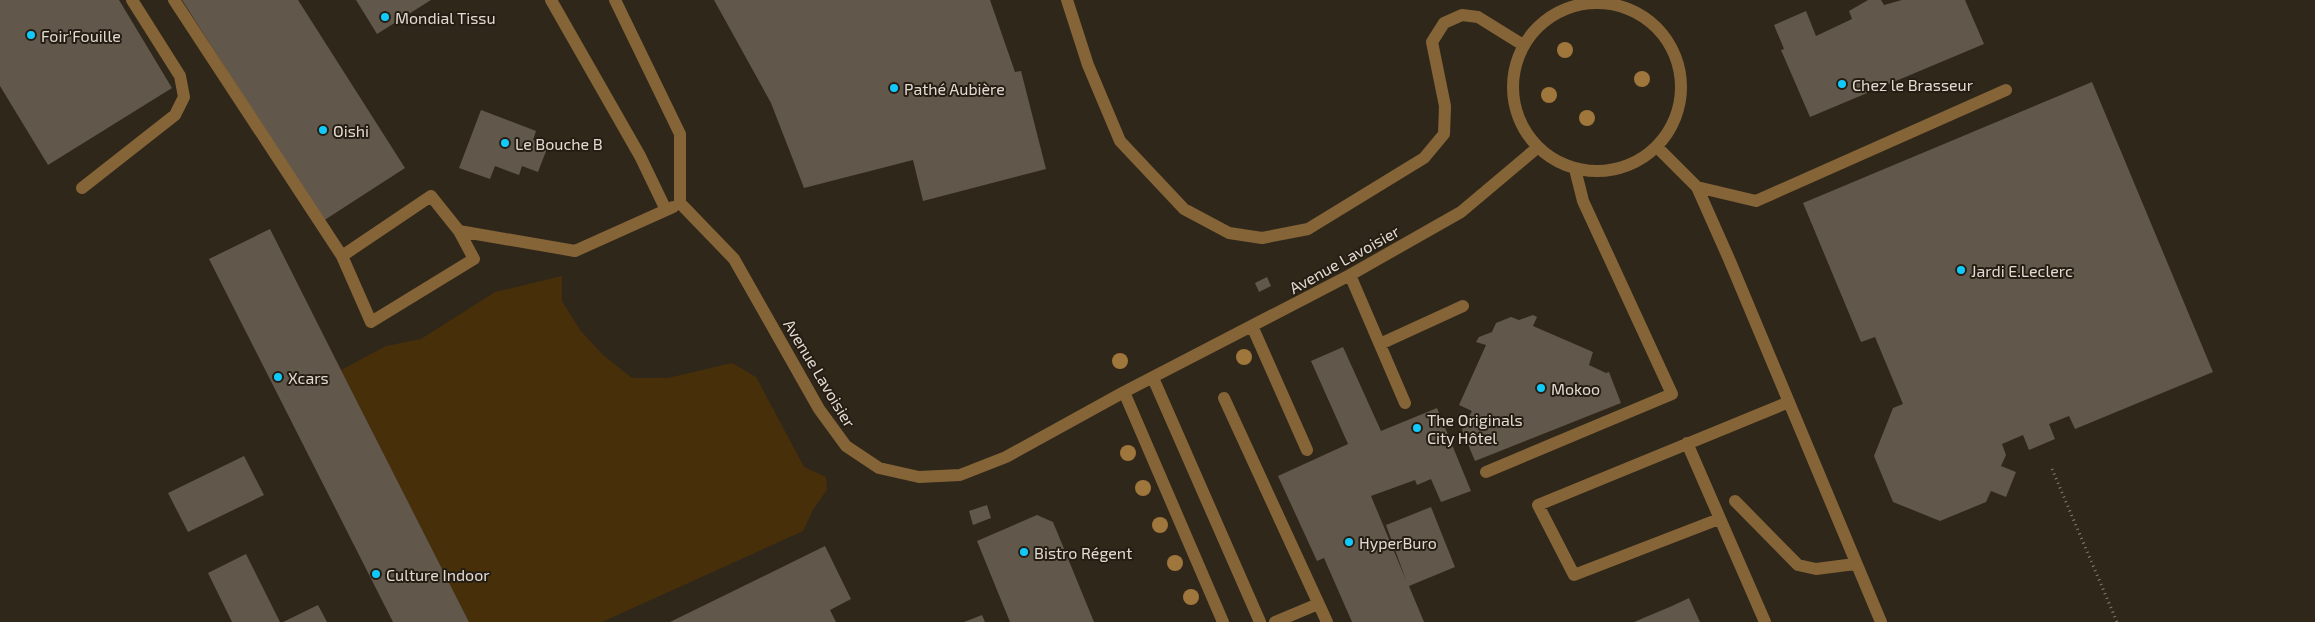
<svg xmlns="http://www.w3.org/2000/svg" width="2315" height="622" viewBox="0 0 2315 622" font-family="'Exo 2',sans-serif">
<rect width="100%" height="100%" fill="#30271b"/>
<path fill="#472f0a" d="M562,276V301L580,330L603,355L632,378H668L732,363L756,377L804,467L826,477L827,490L814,508L803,531L602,622H469L341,370L386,346L421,339L495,292Z"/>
<path fill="#61574a" d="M0,0H119L172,88L48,165L0,86Z
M182,0H298L405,168L323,221Z
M356,0H431L377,34Z
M714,0H990L1015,72L1021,71L1046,169L923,201L913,160L804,188L771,103Z
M1868,0H1881L1884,5L1902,0H1965L1984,44L1810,117L1781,50L1784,49L1774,25L1806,11L1816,36L1852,19L1849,11Z
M2092,82L2213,372L2075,429L2069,416L2049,424L2055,439L2029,450L2023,435L2002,444L2006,455L2001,466L2016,472L2006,497L1991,491L1986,502L1940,521L1893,502L1874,456L1893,408L1903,404L1875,337L1861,342L1803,203Z
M481,110L536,131L533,140L548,146L538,172L522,166L519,175L495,166L490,179L459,168Z
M270,229L341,370L469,622H393L209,259Z
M1267,277L1271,286L1259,292L1255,283Z
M1533,315L1537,317L1533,326L1593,352L1589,365L1606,373L1609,372L1621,403L1475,461L1462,430L1472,411L1459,405L1486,345L1476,342L1479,337L1492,332L1496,323L1511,317L1519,320Z
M1343,347L1381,431L1437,408L1471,491L1441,502L1431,479L1417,485L1415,480L1371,496L1406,580L1386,525L1431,507L1455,567L1409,586L1424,622H1352L1324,558L1317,561L1278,476L1348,444L1311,361Z
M244,456L264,495L188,532L168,493Z
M987,505L991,518L973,525L969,511Z
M1037,515L1053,522L1094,622H1010L977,541Z
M825,546L851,599L830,610L836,622H670Z
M246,554L280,622H232L208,573Z
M1689,598L1700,622H1634L1672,606Z
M318,605L327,622H283Z
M982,615L985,622H964Z"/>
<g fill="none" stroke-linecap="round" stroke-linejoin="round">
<path stroke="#877f76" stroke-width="3" stroke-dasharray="1 4" stroke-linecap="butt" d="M2052,469L2117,622"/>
<path stroke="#856437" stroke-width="12" d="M174,0L342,256L371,322L474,259L459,231L431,196L342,256
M551,0L640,156L666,210
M615,0L680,134V203L734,259L819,409L846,446L879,468L919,477L960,475L1006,457L1124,392L1350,275L1461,212L1537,148
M1067,0L1088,65L1120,141L1184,209L1229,233L1262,238L1308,229L1424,158L1444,134L1445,106L1432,42L1444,23L1462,15L1478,17L1523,45
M1513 87a84 84 0 1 1 168 0a84 84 0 1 1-168 0Z
M1657,147L1697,187L1729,259L1881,622
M1697,187L1756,201L2006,90
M82,188L175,115L184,97L180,76L132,0
M459,231L575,251L673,207
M1350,275L1405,403
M1252,326L1307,450
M1380,344L1463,306
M1153,378L1260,622
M1124,392L1223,622
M1224,398L1327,622
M1687,443L1765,622
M1486,472L1672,394L1583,201L1575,169
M1735,501L1798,565L1816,569L1855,564
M1719,519L1574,575L1538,505L1789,402
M1275,622L1318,604"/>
</g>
<g fill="#9f763b">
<circle cx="1565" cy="50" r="8"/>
<circle cx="1642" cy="79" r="8"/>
<circle cx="1549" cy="95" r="8"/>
<circle cx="1587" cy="118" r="8"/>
<circle cx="1244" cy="357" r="8"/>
<circle cx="1120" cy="361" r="8"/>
<circle cx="1128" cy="453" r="8"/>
<circle cx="1143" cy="488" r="8"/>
<circle cx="1160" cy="525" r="8"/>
<circle cx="1175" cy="563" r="8"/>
<circle cx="1191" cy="597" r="8"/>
</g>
<g fill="#11cafb" stroke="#261d12" stroke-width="2">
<circle cx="385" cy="17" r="5"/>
<circle cx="31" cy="35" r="5"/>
<circle cx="1842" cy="84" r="5"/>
<circle cx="894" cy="88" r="5"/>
<circle cx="323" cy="130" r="5"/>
<circle cx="505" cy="143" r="5"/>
<circle cx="1961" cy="270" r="5"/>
<circle cx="278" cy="377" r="5"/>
<circle cx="1541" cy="388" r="5"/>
<circle cx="1417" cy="428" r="5"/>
<circle cx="1349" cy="542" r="5"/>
<circle cx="1024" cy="552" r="5"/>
<circle cx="376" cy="574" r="5"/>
</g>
<g text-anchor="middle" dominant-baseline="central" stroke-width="4" stroke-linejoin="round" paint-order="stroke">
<g font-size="16" fill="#e1dbd4" stroke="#261d12" text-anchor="start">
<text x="395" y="17">Mondial Tissu</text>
<text x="41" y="35">Foir'Fouille</text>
<text x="1852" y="84">Chez le Brasseur</text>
<text x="904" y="88">Pathé Aubière</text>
<text x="333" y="130">Oishi</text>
<text x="515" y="143">Le Bouche B</text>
<text x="1971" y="270">Jardi E.Leclerc</text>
<text x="288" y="377">Xcars</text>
<text x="1551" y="388">Mokoo</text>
<text x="1427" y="419">The Originals<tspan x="1427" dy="18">City Hôtel</tspan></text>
<text x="1359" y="542">HyperBuro</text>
<text x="1034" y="552">Bistro Régent</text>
<text x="386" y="574">Culture Indoor</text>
</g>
<g font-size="16" fill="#e1dbd4" stroke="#261d12">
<text transform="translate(1344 259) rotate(-29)">Avenue Lavoisier</text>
<text transform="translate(820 373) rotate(59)">Avenue Lavoisier</text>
</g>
</g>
</svg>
